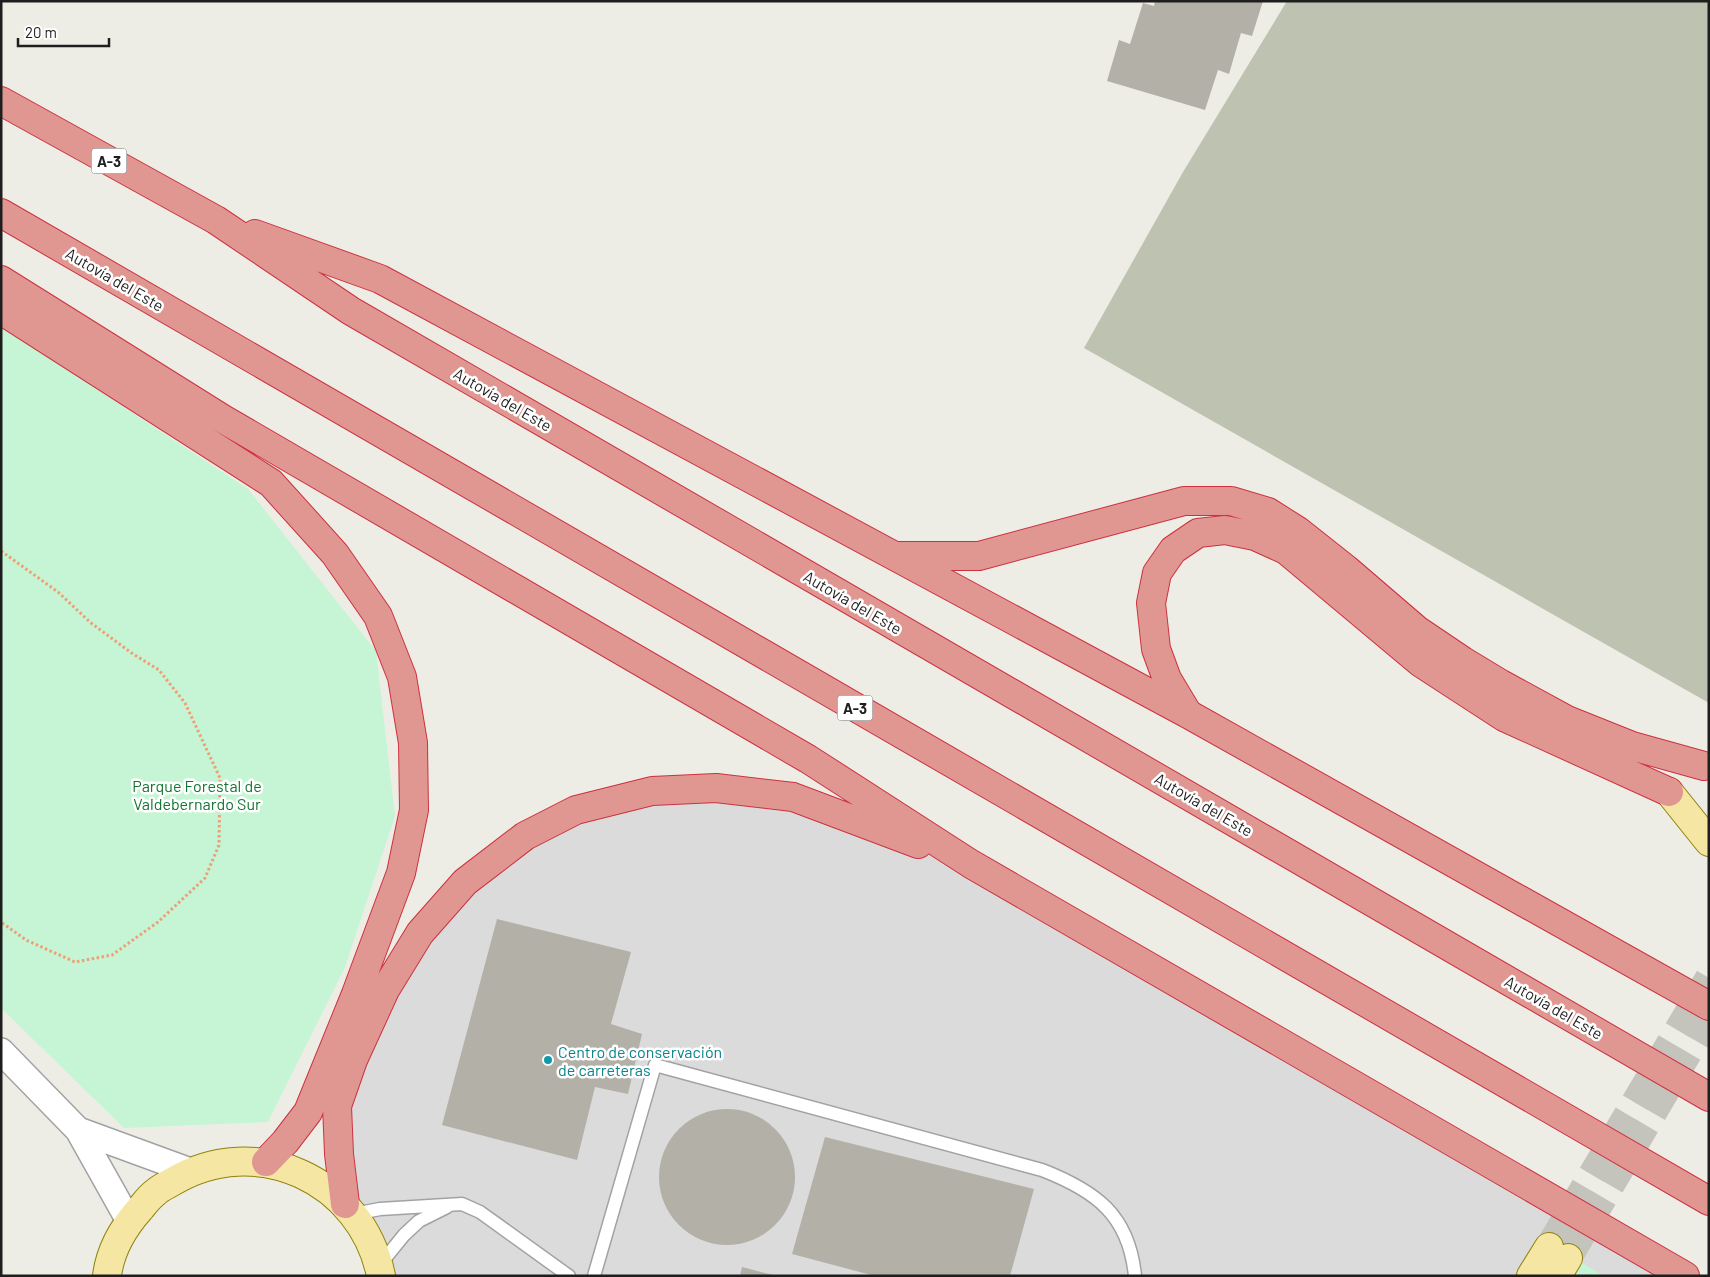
<svg xmlns="http://www.w3.org/2000/svg" width="1710" height="1277" viewBox="0 0 1710 1277" font-family="Barlow,sans-serif">
<rect width="100%" height="100%" fill="#eeede5"/>
<path fill="#dcdbdb" d="M716,788L971,864L1676,1276H381L345,1204L353,1060L420,933L525,836Z"/>
<path fill="#bec2b1" d="M1287,1H1709V703L1084,348L1183,172Z"/>
<path fill="#c5f5d5" d="M1,326L248,489L376,651L395,816L345,967L268,1122L124,1128L1,1008Z
M1582,1263L1604,1276H1575Z"/>
<path fill="#b3b0a8" d="M1155,1H1263L1252,36L1241,33L1229,74L1218,70L1205,110L1107,81L1119,40L1130,44L1143,3L1154,6Z
M497,919L631,952L611,1024L642,1034L628,1094L595,1087L577,1160L442,1125Z
M659 1177a68 68 0 1 1 136 0a68 68 0 1 1-136 0Z
M825,1137L1034,1189L1010,1276H875L792,1254Z
M742,1267L773,1275V1276H740Z"/>
<g fill="none" stroke-linecap="round" stroke-linejoin="round">
<path stroke="#c4c4bd" stroke-width="28" stroke-dasharray="28 14" stroke-linecap="butt" d="M1549,1247L1709,978
M1568,1258L1709,1017"/>
<defs>
<path id="service" d="M354,1214L380,1209L462,1204L480,1212L569,1276
M378,1267L404,1235L419,1221L447,1207
M594,1276L655,1065L1042,1170C1096,1191 1129,1215 1135,1276"/>
<path id="minor" d="M1,1051L78,1130L129,1221
M78,1130L190,1171"/>
<path id="primary" d="M1669,792L1709,842
M107,1276C110,1251 124,1227 140,1209C145,1203 150,1196 156,1192C160,1188 167,1185 172,1182C256,1131 362,1180 381,1276
M1531,1276L1549,1247
M1557,1276L1568,1258"/>
<path id="motorway" d="M1,101L216,220L351,311L1709,1097
M1,213L1709,1201
M255,234L380,279L1188,714L1709,1006
M1,280L223,419L808,759L971,864L1685,1276
M1,310L271,483L335,554L378,616L402,677L413,743L414,810L401,873L356,994L308,1112L285,1142L266,1162
M896,556H979L1184,501H1231L1268,512L1298,531L1346,569L1417,630L1463,661L1501,684L1567,720L1632,746L1704,766
M1188,714L1167,679L1156,649L1151,603L1157,573L1173,550L1198,533L1225,530L1255,536L1286,550L1421,663L1504,717L1669,792
M345,1204L339,1154L337,1106L353,1060L385,990L420,933L465,882L525,836L576,810L652,791L716,788L793,797L918,844"/>
</defs>
<use href="#service" stroke="#a2a2a2" stroke-width="15"/>
<use href="#minor" stroke="#a2a2a2" stroke-width="28"/>
<use href="#primary" stroke="#8d820b" stroke-width="30"/>
<use href="#motorway" stroke="#cd3140" stroke-width="30"/>
<path stroke="#ef9f75" stroke-width="3" stroke-dasharray="2.5 2.5" stroke-linecap="butt" d="M1,551L58,592L91,623L133,654L159,670L185,703L220,778L219,845L205,878L158,922L112,955L75,962L26,940L1,922"/>
<use href="#service" stroke="#fff" stroke-width="12"/>
<use href="#minor" stroke="#fff" stroke-width="25"/>
<use href="#primary" stroke="#f5e6a3" stroke-width="28"/>
<use href="#motorway" stroke="#e09792" stroke-width="28"/>
</g>
<circle fill="#0f9aa8" stroke="#fff" stroke-width="2" cx="548" cy="1060" r="5"/>
<g text-anchor="middle" dominant-baseline="central" stroke-width="5" stroke-linejoin="round" paint-order="stroke">
<g fill="#fff" stroke="#626262" stroke-width="1">
<rect x="91.5" y="148.5" width="35" height="25" rx="4"/>
<rect x="837.5" y="695.5" width="35" height="25" rx="4"/>
</g>
<g font-size="15" font-weight="bold" fill="#1e1e1e">
<text x="109" y="161">A-3</text>
<text x="855" y="708">A-3</text>
</g>
<g font-size="16" fill="#1e1e1e" stroke="#fff">
<text transform="translate(115 279) rotate(30)">Autovía del Este</text>
<text transform="translate(503 399) rotate(30)">Autovía del Este</text>
<text transform="translate(853 602) rotate(30)">Autovía del Este</text>
<text transform="translate(1204 804) rotate(30)">Autovía del Este</text>
<text transform="translate(1554 1007) rotate(30)">Autovía del Este</text>
</g>
<g font-size="16" fill="#147433" stroke="#fff">
<text x="197" y="785">Parque Forestal de<tspan x="197" dy="18">Valdebernardo Sur</tspan></text>
</g>
<g font-size="16" fill="#0d838f" stroke="#fff" text-anchor="start">
<text x="558" y="1051">Centro de conservación<tspan x="558" dy="18">de carreteras</tspan></text>
</g>
</g>
<rect width="1710" height="1277" fill="none" stroke="#1e1e1e" stroke-width="5"/>
<path d="M18 38v8h91v-8" fill="none" stroke="#1e1e1e" stroke-width="2.5"/>
<text x="25" y="38" font-size="15" fill="#1e1e1e" stroke="#ffffff" stroke-width="4" paint-order="stroke">20 m</text>
</svg>
